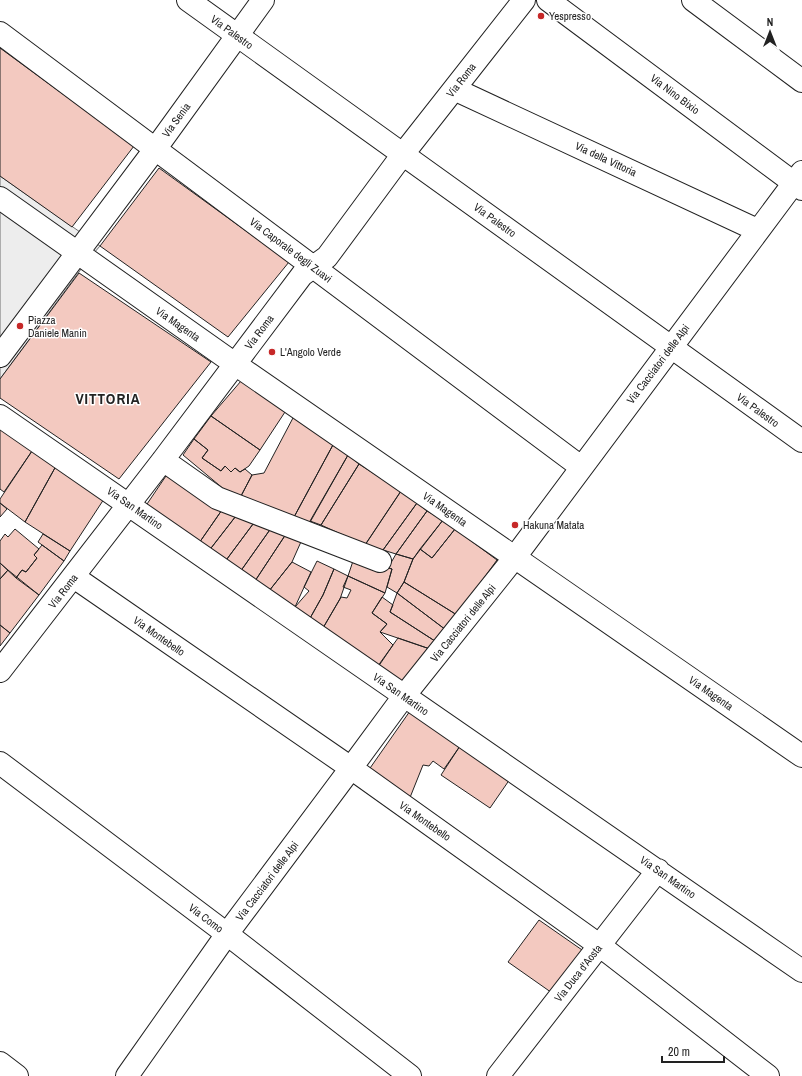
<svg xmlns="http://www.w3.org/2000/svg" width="802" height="1076" viewBox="0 0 802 1076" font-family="'Archivo Narrow',sans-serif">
<rect width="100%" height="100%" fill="#fff"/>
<path fill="#ededed" stroke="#6f6f6f" d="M0,176L100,246L87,261L0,379Z"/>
<path fill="#f3c9c0" stroke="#222" d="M0,48L134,146L72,227L0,176Z
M159,168L289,262L228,337L100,246Z
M79,273L211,362L119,479L0,398V379Z
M241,381L285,412L260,450L211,416Z
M211,416L260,450L249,466L240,472L235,468L231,472L225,466L221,471L202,458L208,450L194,439Z
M294,416L334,443L293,519L241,496L252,475L264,473Z
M0,429L32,451L4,492L0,489Z
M194,439L208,450L202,458L221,471L225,466L231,472L235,468L240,472L245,469L252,475L241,496L225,490L183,455Z
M334,443L348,455L309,524L294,517Z
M32,451L56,466L25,522L0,503V499Z
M348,455L359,464L321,525L310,521Z
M359,464L401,491L365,545L321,525Z
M56,466L104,499L70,551L25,522Z
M170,470L224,507L197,546L145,507Z
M401,491L417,503L383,550L365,545Z
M0,503L7,509L0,517Z
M417,503L427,511L396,554L383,550Z
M224,507L239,512L208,552L197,546Z
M427,511L443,520L413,559L396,554Z
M239,512L256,520L224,563L208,552Z
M256,520L274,524L240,572L224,563Z
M443,520L455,529L432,558L420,549Z
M274,524L288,531L255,581L240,572Z
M15,529L39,549L34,555L37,558L26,572L22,570L16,578L0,563V541L5,534L8,537Z
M455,529L497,560L457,615L404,582L413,559L420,549L432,558Z
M288,531L304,535L292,562L269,591L255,581Z
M43,534L70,551L64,561L38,542Z
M42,545L64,561L39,595L16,578L22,570L26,572L37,558L34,555Z
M396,554L413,559L404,582L397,593L387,587L392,569L388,568Z
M355,555L392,569L385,593L348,576Z
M317,561L334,569L323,595L309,620L295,607L309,591L304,587Z
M292,562L311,572L295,607L269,591Z
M0,563L8,570L0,579Z
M334,569L348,576L340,599L323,628L309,620L323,595Z
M8,570L39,595L10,633L0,625V579Z
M348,576L385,593L372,613L387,624L380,632L393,645L378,667L323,628L341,597L347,598L351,590L343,587Z
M404,582L457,615L446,630L397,593Z
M397,593L446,630L438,643L390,612Z
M382,597L393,605L390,612L438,643L430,649L380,632L387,624L372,613Z
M0,625L10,633L0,646Z
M398,638L430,649L401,690L375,670Z
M410,711L460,746L444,769L433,761L429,766L423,765L409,800L368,771Z
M460,746L510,779L490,808L441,775Z
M539,920L585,952L555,995L508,962Z"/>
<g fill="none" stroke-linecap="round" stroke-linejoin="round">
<defs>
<path id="minor" d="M188,0L802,441
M693,0L802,81
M0,33L581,467
M454,89L757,230
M0,198L235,364L802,756
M0,356L156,148L263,0
M0,416L802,971
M163,460L217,498L380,561
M74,577L351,768L599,945L768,1076
M0,671L163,460L302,275L327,257L403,154L524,0
M0,763L227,934L410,1076
M0,1063L17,1076
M127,1076L227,934L351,768L404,696L515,557L802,172
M498,1076L658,870"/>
<path id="major" d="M548,0L802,189"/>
</defs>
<use href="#minor" stroke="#222" stroke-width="24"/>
<use href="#major" stroke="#222" stroke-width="24"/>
<use href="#minor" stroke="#fff" stroke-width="22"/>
<use href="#major" stroke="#fff" stroke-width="22"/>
</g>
<g fill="#c62828" stroke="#fff" stroke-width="1.5">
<circle cx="541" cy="16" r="4"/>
<circle cx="20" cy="326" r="4"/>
<circle cx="272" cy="352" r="4"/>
<circle cx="515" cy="525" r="4"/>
</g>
<g text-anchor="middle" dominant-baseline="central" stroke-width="3" stroke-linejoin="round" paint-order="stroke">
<g font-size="11" fill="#222" stroke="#fff" text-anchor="start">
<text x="549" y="16">Yespresso</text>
<text x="28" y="320">Piazza<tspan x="28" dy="13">Daniele Manin</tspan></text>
<text x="280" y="352">L'Angolo Verde</text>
<text x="523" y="525">Hakuna Matata</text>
</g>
<g font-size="11" fill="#222" stroke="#fff">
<text transform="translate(232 32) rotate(36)">Via Palestro</text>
<text transform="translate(461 80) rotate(-52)">Via Roma</text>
<text transform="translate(675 94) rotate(37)">Via Nino Bixio</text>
<text transform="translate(176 120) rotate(-54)">Via Senia</text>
<text transform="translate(606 159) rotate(25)">Via della Vittoria</text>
<text transform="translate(495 220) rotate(36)">Via Palestro</text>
<text transform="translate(291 250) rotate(37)">Via Caporale degli Zuavi</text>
<text transform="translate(178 324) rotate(35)">Via Magenta</text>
<text transform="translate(259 332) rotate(-53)">Via Roma</text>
<text transform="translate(658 364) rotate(-53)">Via Cacciatori delle Alpi</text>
<text transform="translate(758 410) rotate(36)">Via Palestro</text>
<text transform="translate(135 508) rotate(35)">Via San Martino</text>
<text transform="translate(445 509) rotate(35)">Via Magenta</text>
<text transform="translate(63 591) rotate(-52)">Via Roma</text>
<text transform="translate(463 623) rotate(-51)">Via Cacciatori delle Alpi</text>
<text transform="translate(159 636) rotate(35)">Via Montebello</text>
<text transform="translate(711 693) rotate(35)">Via Magenta</text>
<text transform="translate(401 694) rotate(35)">Via San Martino</text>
<text transform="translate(425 821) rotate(35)">Via Montebello</text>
<text transform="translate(668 877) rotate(35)">Via San Martino</text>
<text transform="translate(267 881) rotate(-53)">Via Cacciatori delle Alpi</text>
<text transform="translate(206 918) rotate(37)">Via Como</text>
<text transform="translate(578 973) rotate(-52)">Via Duca d'Aosta</text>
</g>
<g font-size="15" font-weight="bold" letter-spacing="1" fill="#222" stroke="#fff">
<text x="108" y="398">VITTORIA</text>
</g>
</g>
<g transform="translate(770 32)" stroke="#ffffff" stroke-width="3" paint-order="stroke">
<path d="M0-3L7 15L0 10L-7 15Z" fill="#222222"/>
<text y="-6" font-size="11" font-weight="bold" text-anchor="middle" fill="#222222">N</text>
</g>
<path d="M662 1056v6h62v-6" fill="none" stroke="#222222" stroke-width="2"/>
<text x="668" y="1056" font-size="12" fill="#222222" stroke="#ffffff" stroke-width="3" paint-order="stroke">20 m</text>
</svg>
